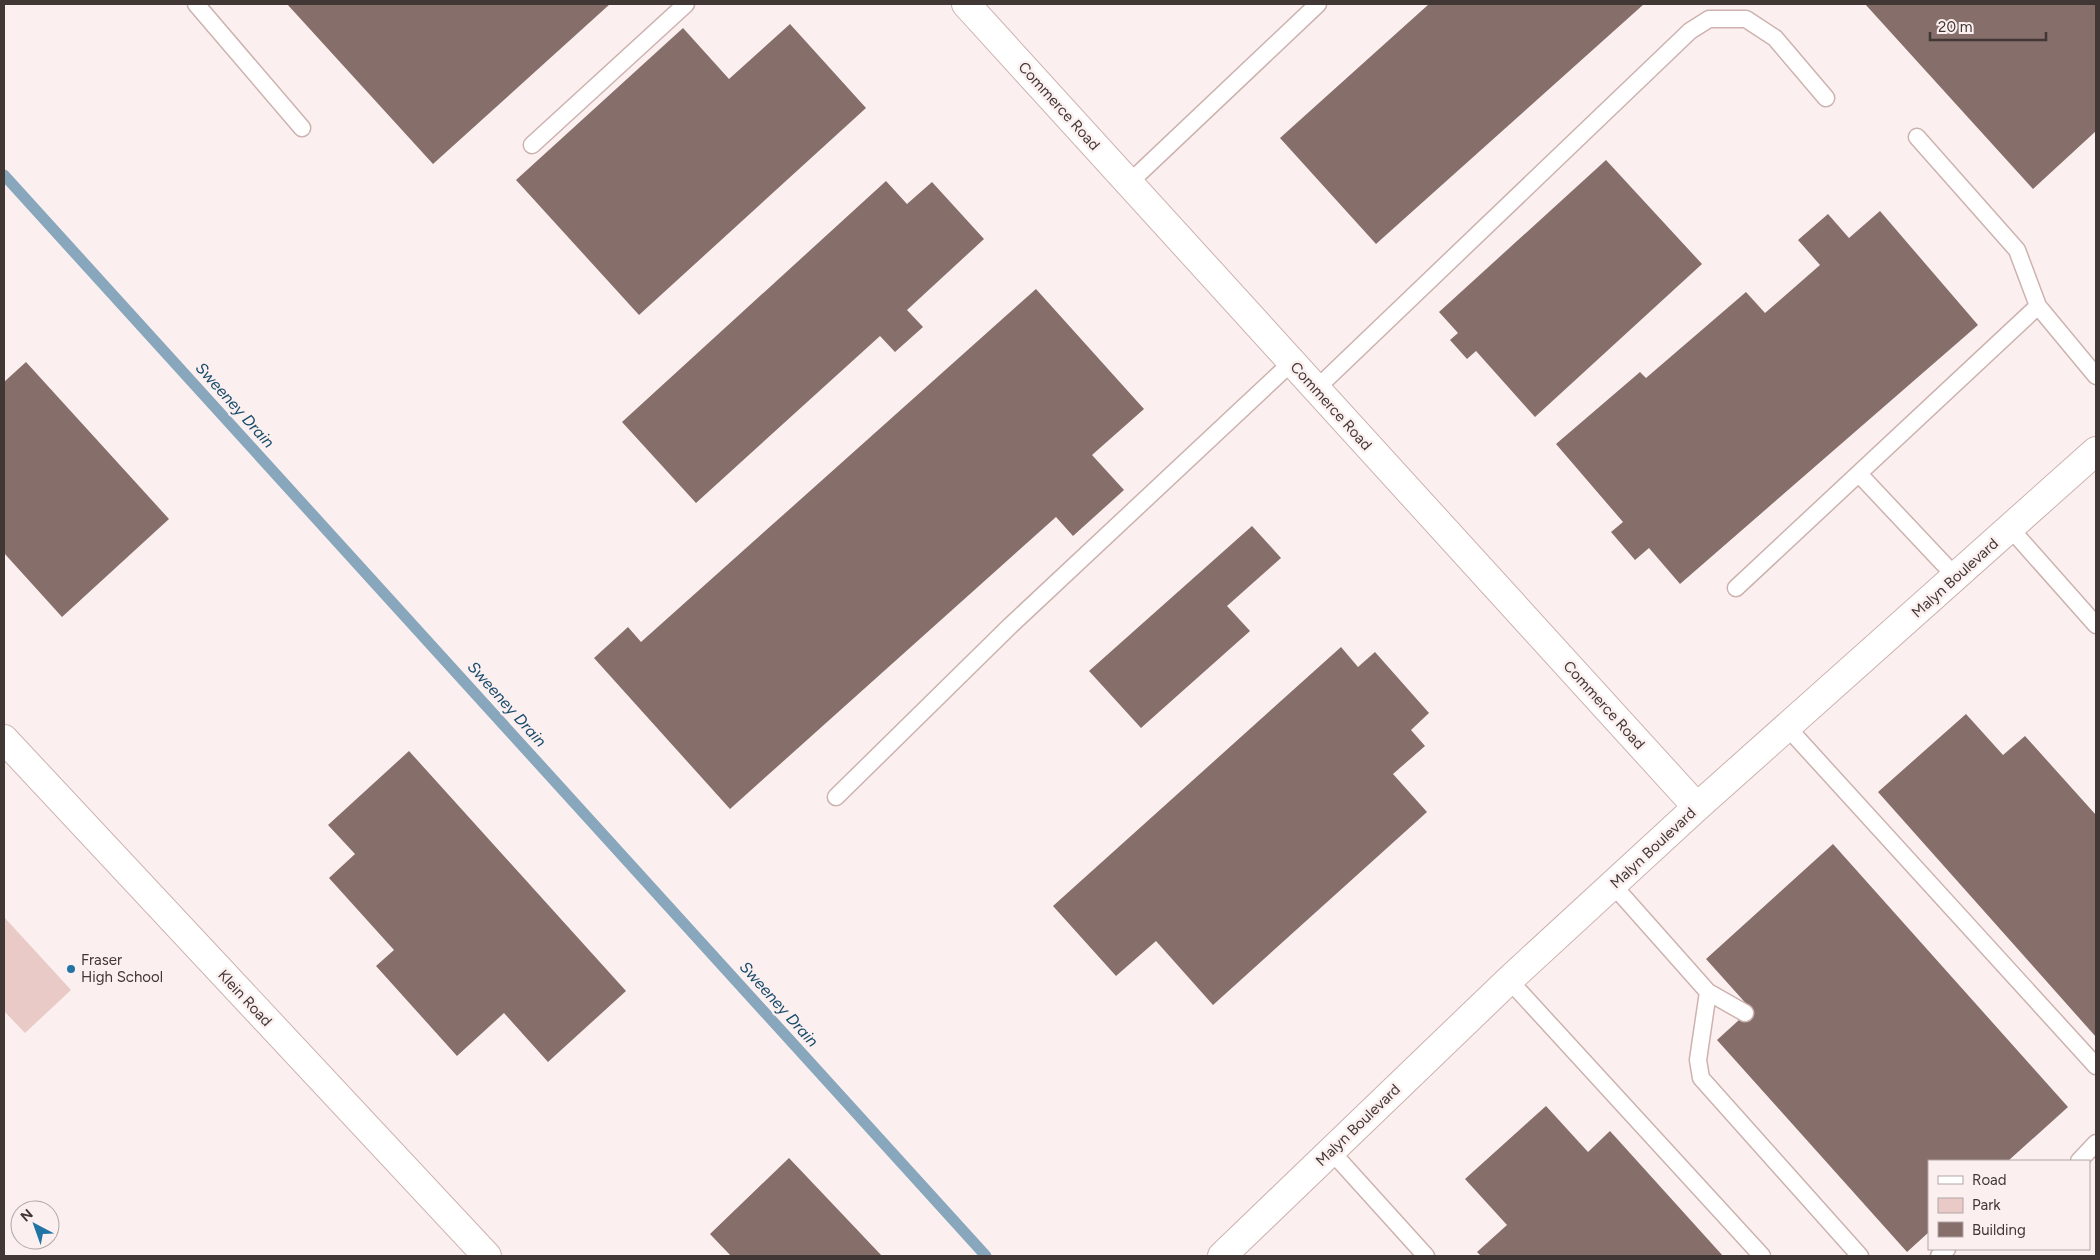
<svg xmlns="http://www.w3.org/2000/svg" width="2100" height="1260" viewBox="0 0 2100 1260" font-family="Figtree,sans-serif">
<rect width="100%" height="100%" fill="#fbf0ef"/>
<path fill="#e9cac6" d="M4,917L71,990L25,1033L4,1011Z"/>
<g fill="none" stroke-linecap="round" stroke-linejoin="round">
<path stroke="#88a6bc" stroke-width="11" d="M4,175L986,1256"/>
</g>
<path fill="#866e6b" d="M287,4H610L433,164Z
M1429,4H1644L1376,244L1280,138Z
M1865,4H2096V131L2033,189Z
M790,24L866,108L639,315L516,180L683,28L729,79Z
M1606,160L1702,264L1535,417L1476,351L1467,359L1450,340L1458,333L1439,312Z
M886,181L907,204L932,182L984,239L907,310L923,327L895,352L880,336L696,503L622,422Z
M1880,211L1978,325L1680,584L1649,548L1635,560L1611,532L1623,522L1556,444L1640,372L1646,378L1746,292L1765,313L1820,265L1798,240L1828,214L1849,238Z
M1036,289L1144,409L1092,455L1124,490L1073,536L1056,517L730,809L594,658L628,627L641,642Z
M26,362L169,519L62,617L4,553V382Z
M1252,526L1281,558L1227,606L1250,631L1141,728L1089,671Z
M1341,647L1358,667L1375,652L1429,713L1411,730L1425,746L1393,774L1427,812L1213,1005L1156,941L1116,976L1053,906Z
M1966,714L2003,755L2025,736L2096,815V1037L1878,792Z
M409,751L626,991L548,1062L504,1013L457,1056L376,966L394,950L329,878L355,854L328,825Z
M1833,844L2068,1107L2008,1161H1929V1232L1907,1252L1717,1040L1751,1009L1706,959Z
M1546,1106L1588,1152L1610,1131L1723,1256H1481L1477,1252L1507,1225L1465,1179Z
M789,1158L882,1256H731L710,1234Z"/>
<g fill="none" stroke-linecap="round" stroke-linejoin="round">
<defs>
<path id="lane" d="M196,4L302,128
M1917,137L2017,250L2038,306L2096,376
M532,145L686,4
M1129,183L1318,4
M1316,389L1690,31L1709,19H1746L1775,38L1826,98
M1860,475L1956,577
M2010,528L2096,625
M1736,588L2038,306
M1787,727L2096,1066
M836,797L1010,626L1292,362
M1613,885L1708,992L1698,1060L1701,1078L1860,1256
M1509,980L1762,1256
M1708,992L1745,1013
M1331,1151L1426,1256
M2079,1161L2096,1143
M1939,1256L1947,1249"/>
<path id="street" d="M966,4L1697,807
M4,739L487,1256
M1222,1256L1509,980L1697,807L2096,451"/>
</defs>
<use href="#lane" stroke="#cdb2af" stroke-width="19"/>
<use href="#street" stroke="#cdb2af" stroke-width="30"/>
<use href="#lane" stroke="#fff" stroke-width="16"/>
<use href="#street" stroke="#fff" stroke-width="28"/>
</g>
<circle fill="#2274a5" stroke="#fbf0ef" stroke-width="2" cx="71" cy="969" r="5"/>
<g text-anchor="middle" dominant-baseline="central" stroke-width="5" stroke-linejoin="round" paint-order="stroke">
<g font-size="15" fill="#413735" stroke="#fbf0ef">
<text transform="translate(1059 106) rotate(48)">Commerce Road</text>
<text transform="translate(1331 406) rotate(48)">Commerce Road</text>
<text transform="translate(1955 578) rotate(-42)">Malyn Boulevard</text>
<text transform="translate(1604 705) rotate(48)">Commerce Road</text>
<text transform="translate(1653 848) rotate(-43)">Malyn Boulevard</text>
<text transform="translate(245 998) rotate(47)">Klein Road</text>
<text transform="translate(1358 1125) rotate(-44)">Malyn Boulevard</text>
</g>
<g font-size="15" fill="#413735" stroke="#fbf0ef" text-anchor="start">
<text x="81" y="960">Fraser<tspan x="81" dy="17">High School</tspan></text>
</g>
<g font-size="16" font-style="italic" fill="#164a6a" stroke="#fbf0ef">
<text transform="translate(235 405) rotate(48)">Sweeney Drain</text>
<text transform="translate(507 704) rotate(48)">Sweeney Drain</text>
<text transform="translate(779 1004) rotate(48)">Sweeney Drain</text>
</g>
</g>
<rect width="2100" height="1260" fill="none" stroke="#413735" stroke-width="10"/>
<rect x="1928" y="1160" width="162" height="90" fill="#fbf0ef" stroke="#b1a6a5"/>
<rect x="1938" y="1176" width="25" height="8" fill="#ffffff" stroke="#b1a6a5"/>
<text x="1972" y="1185" font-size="15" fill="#413735">Road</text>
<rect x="1938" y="1198" width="25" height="15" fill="#e9cac6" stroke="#b1a6a5"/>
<text x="1972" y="1210" font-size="15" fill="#413735">Park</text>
<rect x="1938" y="1222" width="25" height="15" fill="#866e6b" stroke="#b1a6a5"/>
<text x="1972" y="1235" font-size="15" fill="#413735">Building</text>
<g transform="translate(35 1225) rotate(319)"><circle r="24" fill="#fbf0ef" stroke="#b1a6a5"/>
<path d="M0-4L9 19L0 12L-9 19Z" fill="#2274a5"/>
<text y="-8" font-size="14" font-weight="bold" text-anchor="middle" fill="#413735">N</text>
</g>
<path d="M1930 32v8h116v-8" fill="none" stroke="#413735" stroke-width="2.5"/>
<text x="1938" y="32" font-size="15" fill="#413735" stroke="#fbf0ef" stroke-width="4" paint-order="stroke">20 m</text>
</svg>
